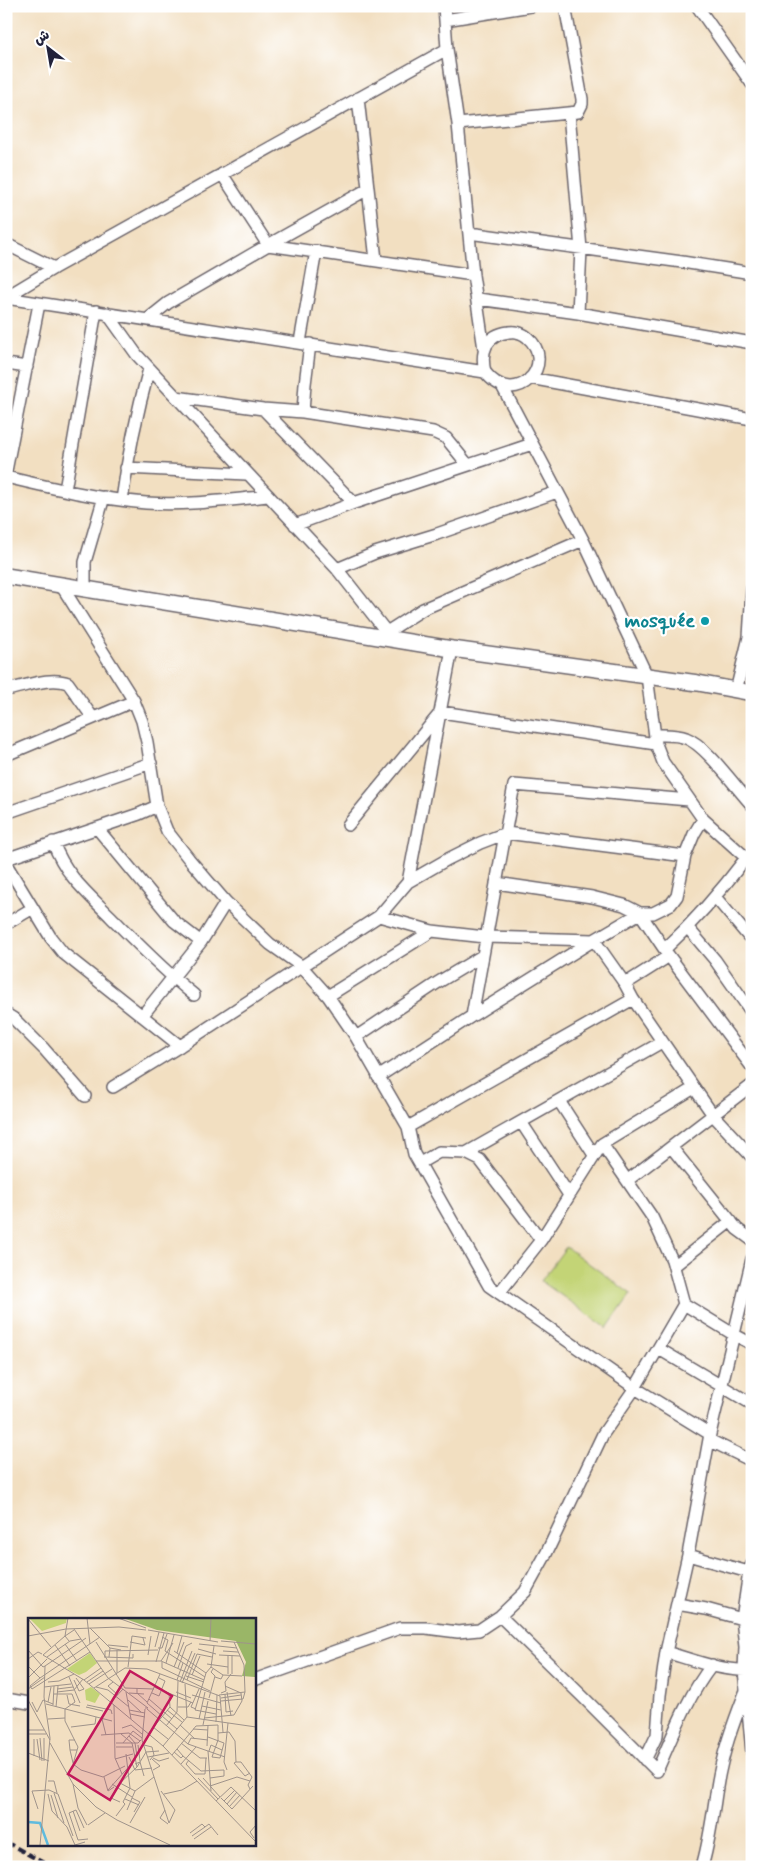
<svg xmlns="http://www.w3.org/2000/svg" width="758" height="1873" viewBox="0 0 758 1873" font-family="Mynerve,'Playpen Sans Arabic',sans-serif">
<rect width="100%" height="100%" fill="#fff"/>
<filter id="ink" filterUnits="userSpaceOnUse"><feTurbulence type="fractalNoise" baseFrequency=".02" numOctaves="2"/><feDisplacementMap in="SourceGraphic" scale="10" xChannelSelector="R" yChannelSelector="G"/><feConvolveMatrix kernelMatrix="1 2 1 2 8 2 1 2 1" color-interpolation-filters="sRGB"/></filter>
<filter id="wash" filterUnits="userSpaceOnUse"><feTurbulence type="fractalNoise" baseFrequency=".0096" numOctaves="4" result="noise"/><feDisplacementMap in="SourceGraphic" scale="20" xChannelSelector="R" yChannelSelector="G"/><feGaussianBlur stdDeviation="1.12" result="paint"/><feColorMatrix in="noise" values="0 0 0 0 0 0 0 0 0 0 0 0 0 0 0 0 0 1.4 0 .05"/><feComposite in="paint" operator="in"/></filter>
<g filter="url(#wash)">
<rect width="100%" height="100%" fill="#f2dfc1"/>
<path fill="#c3d476" stroke="#727b58" d="M566,1247L631,1294L607,1328L541,1281Z"/>
</g>
<g filter="url(#ink)">
<g fill="none" stroke-linecap="round" stroke-linejoin="round">
<defs>
<path id="minor" d="M444,6L447,49L458,124L473,275L484,349
M697,6L752,84
M445,20L531,6
M358,98L376,260
M569,113L581,249L578,313
M458,124L578,112L582,104V99L565,6
M222,174L268,245L473,275
M469,233L682,262L752,273
M6,244L54,268
M6,297L54,268L447,49
M6,298L485,372C515,411 559,364 527,337C522,333 515,331 509,332C486,335 480,351 485,372
M478,299L578,313L752,343
M107,313L137,355L337,569L392,639
M148,319L168,303L268,245L368,189
M300,342L316,251
M6,364L27,367
M530,378L752,419
M502,386L583,540L647,676L656,744L663,762L703,819L752,863
M176,397L263,409L303,412L433,432L446,438L468,465
M263,409L354,503
M303,412L305,384L310,344
M126,468L246,474
M6,471L39,304
M6,477C52,488 99,499 146,503C186,506 229,500 269,496
M65,490L96,311
M122,500C128,455 137,412 149,369
M295,525L354,503L532,444
M337,569L375,553L437,534L557,492
M61,585L134,701L142,721L147,742L157,806L167,831L189,859L226,902L270,944L301,966L328,996L356,1037L408,1127L414,1154L489,1286L635,1388L710,1434
M85,589V562L104,497
M387,632L423,609L583,540
M6,690C24,687 50,676 68,683L93,718
M736,691L749,637L752,589
M655,735C665,735 677,734 686,738C706,745 736,788 752,805
M6,755L134,701
M6,813L151,763
M348,825L441,712L656,744
M97,828L174,921L201,942
M53,842C65,875 87,893 111,917C138,944 164,971 194,995
M6,859L139,814L157,806
M6,864L51,938L63,953L180,1046
M408,882L452,649
M496,883L592,897L624,905L640,913L669,956L752,1067
M716,898L748,936
M379,916L432,931L485,937L594,940L625,984L633,999L713,1115L752,1157
M6,924L33,908
M688,928L715,960L752,1013
M665,949C695,921 721,891 746,858
M625,984L669,956
M328,996L432,931
M6,1014L14,1019L44,1049L85,1096
M142,1016L201,942L226,902
M472,1016L514,785L689,800
M356,1037L437,983L482,956
M378,1077L472,1016L594,940L640,913H653L671,904L677,896L685,856L694,834L703,819
M113,1087L180,1046L379,916L408,882L448,859L480,843L506,833L685,856
M559,1101L594,1155
M521,1122L569,1195
M408,1127L633,999
M602,1144L652,1217L672,1260L684,1304L733,1334L752,1344
M672,1148L737,1229L752,1240
M466,1153L662,1042
M420,1163L439,1152L466,1153L480,1160L541,1240
M628,1180L752,1085
M674,1266L731,1221
M499,1293L541,1240L602,1144L694,1088
M659,1349L752,1404
M709,1440L752,1461
M688,1555L752,1573
M752,1564L749,1572L742,1619L745,1647L744,1670L752,1752
M677,1604L706,1609L742,1619
M500,1616L583,1697L657,1771C673,1735 687,1697 712,1665
M666,1652C693,1660 723,1672 752,1670
M254,1680L400,1628H426L458,1632L479,1630L500,1616L525,1592L546,1554L603,1434L635,1388L684,1304
M6,1699L29,1703
M645,1760L657,1735L660,1695L666,1652L688,1555L710,1434L752,1259
M703,1863C710,1838 713,1813 717,1787C722,1754 733,1724 745,1693"/>
<path id="major" d="M6,576L452,649L698,683L752,693"/>
</defs>
<use href="#minor" stroke="#6b646a" stroke-width="14"/>
<use href="#major" stroke="#6b646a" stroke-width="18"/>
<use href="#minor" stroke="#fff" stroke-width="11"/>
<use href="#major" stroke="#fff" stroke-width="15"/>
<path stroke="#22223b" stroke-width="4" stroke-dasharray="8 4" stroke-linecap="butt" d="M6,1842L51,1867"/>
</g>
</g>
<circle fill="#0f9aa8" stroke="#fff" stroke-width="2" cx="705" cy="621" r="5"/>
<g text-anchor="middle" dominant-baseline="central" stroke-width="4.5" stroke-linejoin="round" paint-order="stroke">
<g font-size="20" font-weight="bold" fill="#0d838f" stroke="#fff" text-anchor="end">
<text x="695" y="621">mosquée</text>
</g>
</g>
<g transform="translate(28 1618)">
<rect width="228" height="228" fill="#f2dfc1"/>
<path d="M95,0H227V59L214,58L218,44L208,23L129,12Z" fill="#9ab667"/>
<path d="M1,0H39L38,5L14,13Z" fill="#c3d476"/>
<path d="M63,69L72,76L67,85L58,82L57,72Z" fill="#c3d476"/>
<path d="M62,35L69,45L58,54L51,57L39,51Z" fill="#c3d476"/>
<path fill="none" stroke="#60bbde" stroke-width="2.5" d="M0,204L12,205L20,227"/>
<path fill="none" stroke="#9f938b" stroke-width="1" d="M40,0L37,18L15,37L56,62L135,128L228,224M59,0L62,26M90,0L118,10M0,1L23,29M62,10L82,30M46,11L80,60L120,90H117M120,12L190,24M0,18L38,11L91,9L118,12M134,19L140,22L137,33L177,59M41,23L37,18L46,12M182,23L183,0M193,23L228,26M68,24L97,70M102,24L117,27L115,20M206,24L216,47L217,74M37,26L49,43M171,26L209,30M27,27L42,48M80,27L100,29M127,29L131,14M130,30H134L139,16M170,31L188,36M0,32L15,49L17,48M146,33L178,55L167,92M195,33L210,34M149,35L154,18M120,37L123,18M191,37L212,38M19,39L42,23L53,21M76,39L105,40V36M77,39V33L130,32M81,39L82,30L93,32M0,41L10,34L14,36M68,43H133L176,62M133,43L145,25M128,44L136,15M134,44V50L182,73M138,45L146,17M179,46L200,49M0,48L12,60L2,68L4,71L62,34M17,48L58,20M100,49L104,18L118,20M146,49L156,24M183,49L186,28M150,50L158,28L164,25M89,55V32M178,55L183,49L195,57L193,61L187,59M200,56V37M204,56V37M164,57L172,38M195,57L214,58M158,58L176,64M41,59L52,85M0,60L19,41M12,60L72,19M46,62L51,73L56,71L48,60M56,62L73,50M149,62L155,45M159,62L169,36L184,39M20,64L31,63L46,56M59,64L75,53M85,64L80,68L90,77M152,64L164,33M154,65L167,35M61,66L84,51M197,68L213,75L214,83L206,97M16,69L43,66M68,69L80,72L101,89M126,69L165,85M66,70L97,50L119,51L192,78L195,114M97,70L126,71M109,70V75L119,84M0,71L17,59M29,71L45,69M29,74L46,72L55,61M98,74L103,101M148,74L163,80M199,74L203,98M101,75L116,76M124,75L131,78L137,63L131,60M193,75L198,73L197,64L203,56M26,76H44L47,84L37,91V103L50,129L45,146L53,152L75,159L97,148M197,76L198,94L205,93M39,77L41,86L52,88M164,77L193,85M191,77L217,74L215,81L193,83M181,80L187,58L183,54L185,51M193,80L213,77M121,81L144,101M0,82L22,122M100,82L113,94M4,84L9,94L15,82L25,86M20,84L23,69M83,84L95,71M119,85L149,111M119,85L132,56M18,86L84,103M25,87L26,68M59,87L83,92L84,96M86,87L87,140L94,156M174,88L193,92M28,89L30,68M58,89L75,93M142,89L156,102M150,89H160L163,84M117,91L114,122L141,205M119,91L160,126L197,139M168,91L163,89L171,71M101,92L117,95M139,92L154,104M167,92L188,96M102,96L117,99M159,99L228,109M176,100L206,97M20,101L37,100M74,101L78,117M171,101L177,74M188,104L189,77M152,107L167,121M175,107L180,83M190,107V123M138,108L149,94L150,63M43,109L67,106L68,99M125,109L140,121M94,110L103,107L114,116M165,111L180,112M0,112H16M190,115L201,114L207,123L208,144H213L224,159L220,167L222,171M0,116H18M93,116L104,125L109,149M120,116L142,89L141,75M73,117L101,115L112,123M101,118L107,125L109,138M180,119L196,125M12,120L14,143M16,120V143M6,121V138M9,121L12,142M190,122L184,139L192,140L196,125M22,125L45,166L68,189L89,202L142,227M88,125H110L113,122M95,125L105,113L114,120M153,125L172,140H179M160,126L163,120L180,122M110,127L112,143M116,127L124,129L126,137L122,142M135,128L159,99L157,66M179,128L180,107M88,129H104M42,132L41,122H47M180,133L183,173M181,133L183,127L194,132M146,134L153,140L155,138L149,131M0,135L21,143M144,137L168,108L190,107M155,138L173,153L196,152V158L182,160M101,139L107,152L124,150M120,139L141,135M125,140L131,143L141,140M87,141L105,136M124,141L132,148L125,152M161,142L158,146L167,156H177L178,140M208,144L206,145L217,158L222,155M45,145L42,132H49M107,146L112,144L116,158M153,146L168,129M199,152L196,144L200,105M76,159L80,173L86,169M170,160L190,181M175,160L192,179M20,163H26L29,175M92,165L107,173M45,166L50,190L59,207M84,166L104,179M182,168L209,159L222,163M80,172L106,143M133,173L147,192L141,205M26,175L36,205M20,176L24,193L39,209L47,227L57,224M136,176L154,172L169,163M23,177L30,200M104,180L112,184L106,194M193,180L204,191L225,168M97,181L111,187M188,183L203,169L228,193M196,183L207,172M92,184L83,180L90,167L109,149L118,134L131,133M199,186L209,174M201,189L212,177M10,191L4,173L21,172L30,176L45,218M99,192L107,173L126,159M137,192L132,200L140,206M45,193L52,213M88,198L97,186L95,184L102,170L98,136M102,205L117,179M60,207L77,195M177,209L181,206L190,217M56,210L48,192L41,195L50,222L60,221M162,215L174,206L177,209L164,218M226,220L222,214L228,207M166,221L183,209M12,227L22,120L16,79L17,48"/>
<path fill="#c2185b" fill-opacity="0.15" stroke="#c2185b" stroke-width="2.5" d="M102,53L144,78L82,182L40,156Z"/>
<rect width="228" height="228" fill="none" stroke="#22223b" stroke-width="2.5"/>
</g>
<rect width="758" height="1873" fill="none" stroke="#fff" stroke-width="25"/>
<g transform="translate(48 48) rotate(329)" stroke="#ffffff" stroke-width="4" paint-order="stroke">
<path d="M0-4L9 19L0 12L-9 19Z" fill="#22223b"/>
<text y="-8" font-size="14" font-weight="bold" text-anchor="middle" fill="#22223b">ش</text>
</g>
</svg>
